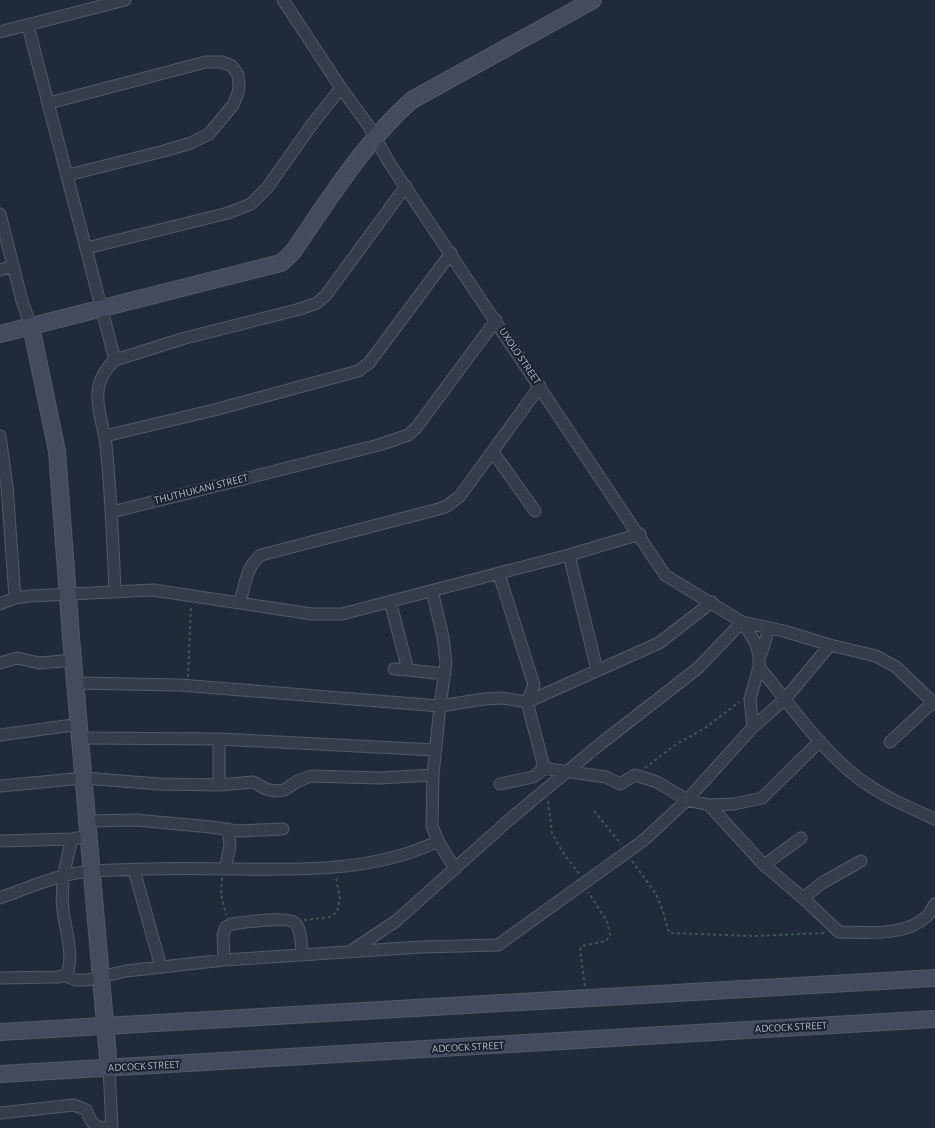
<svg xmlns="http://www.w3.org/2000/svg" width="935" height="1128" viewBox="0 0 935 1128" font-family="'Alegreya Sans',sans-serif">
<rect width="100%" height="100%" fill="#202b39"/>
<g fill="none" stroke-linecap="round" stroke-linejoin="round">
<defs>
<path id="street" d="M283,0L341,88L368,125L390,164L665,575L742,622L784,631L830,645L876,656L896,667L935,704
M28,26L115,360
M0,32L125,0
M49,103L206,62H222L232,66L238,75L239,86L238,93L233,105L209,134L191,143L164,151L68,175
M0,214L22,301L31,326
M87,248L228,213L251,204L267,188L313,123L341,88
M0,270L13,266
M0,436L7,486L15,598
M105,436L214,410L358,371L369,363L451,253
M493,452L535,511
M112,512L379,445L408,435L416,428L496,320
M569,555L597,670
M499,574L534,685L527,702L543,763L541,771L533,777L500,784
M115,591C113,542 111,493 106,445C104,427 96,409 98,391C99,379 107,367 115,360L185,338L300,309L317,303L326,295L406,186
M432,591L443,637L446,663L440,706L433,775L432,826L438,841L455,869
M390,601L408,670L394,669
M240,602C245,586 246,566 261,555L435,510L447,506L460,496L540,386
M0,604L15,598L30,596L153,590L312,614H342L569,555L640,534
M761,654L768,632L773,629
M0,663L17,658L39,663L74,660
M408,670L445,674
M75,683L180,685L440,706L484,699L502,698L527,702L659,643L712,602
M753,727L750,699L759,667
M0,735L80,724
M81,738L219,739L436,750
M219,739V785
M890,742L932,703
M542,768L606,777L620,784L635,775L657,782L687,800L709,805L734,804L762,798L820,741
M0,786L84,778L159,784L219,785L253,782L266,789L274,791L284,790L298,781L311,776L379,778L433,775
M709,805L764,865L803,898L839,932C867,932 904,937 926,917C930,914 932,908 935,904
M88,821L136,820L211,827L238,831L283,829
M0,841L72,839L89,836
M764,865L801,838
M225,869L230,846L228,829
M134,870L161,967
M0,898C30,887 60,873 93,871C141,868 190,868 238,869C305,870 377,871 438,841
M803,898L822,883L861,861
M351,951L396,921L510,819L599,745L698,668L742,622C753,638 761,648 759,667C789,703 816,743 852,773C877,794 906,806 935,819
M224,960L223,935L226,927L231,924C242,923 290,915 296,924C302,932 301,946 302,955
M65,976L76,980H87L126,971L224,960L422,947L498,945L644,840L687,800L753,727L785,699L830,645
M0,978L57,977L65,976C76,962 65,928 63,910C60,886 66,862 72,839
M109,1068L112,1128
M0,1113L74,1105L86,1110C93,1126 94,1128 112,1128"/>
<path id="secondary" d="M31,326L57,451L71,637L109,1068
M0,334L281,263L292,253C328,201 365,141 412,100L593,0
M0,1032L935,978
M0,1074L935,1019"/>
</defs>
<use href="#street" stroke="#515b67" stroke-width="13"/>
<use href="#secondary" stroke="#515b67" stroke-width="18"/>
<path stroke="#405558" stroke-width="2" stroke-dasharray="3 3" stroke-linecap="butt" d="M188,677L191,605
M645,768L675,745L705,728L739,702
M548,801L552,833L562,851L579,874
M594,811L621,844
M632,861L656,894L663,911L669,933L753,936L824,933
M222,878L221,894L226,915
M304,920L330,917L337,912L340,899L336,877
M585,986L580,950L582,946L606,941L610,935L607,921L588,892"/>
<use href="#street" stroke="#343d4a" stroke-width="11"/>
<use href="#secondary" stroke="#424c5d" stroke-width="16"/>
</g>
<g text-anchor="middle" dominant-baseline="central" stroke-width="4" stroke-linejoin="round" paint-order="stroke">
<g font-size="11" fill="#aeb8c6" stroke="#19222e">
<text transform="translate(520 356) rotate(56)">UXOLO STREET</text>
<text transform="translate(201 489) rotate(-14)">THUTHUKANI STREET</text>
<text transform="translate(791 1027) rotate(-3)">ADCOCK STREET</text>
<text transform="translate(468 1047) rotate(-3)">ADCOCK STREET</text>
<text transform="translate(144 1066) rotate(-3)">ADCOCK STREET</text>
</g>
</g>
</svg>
